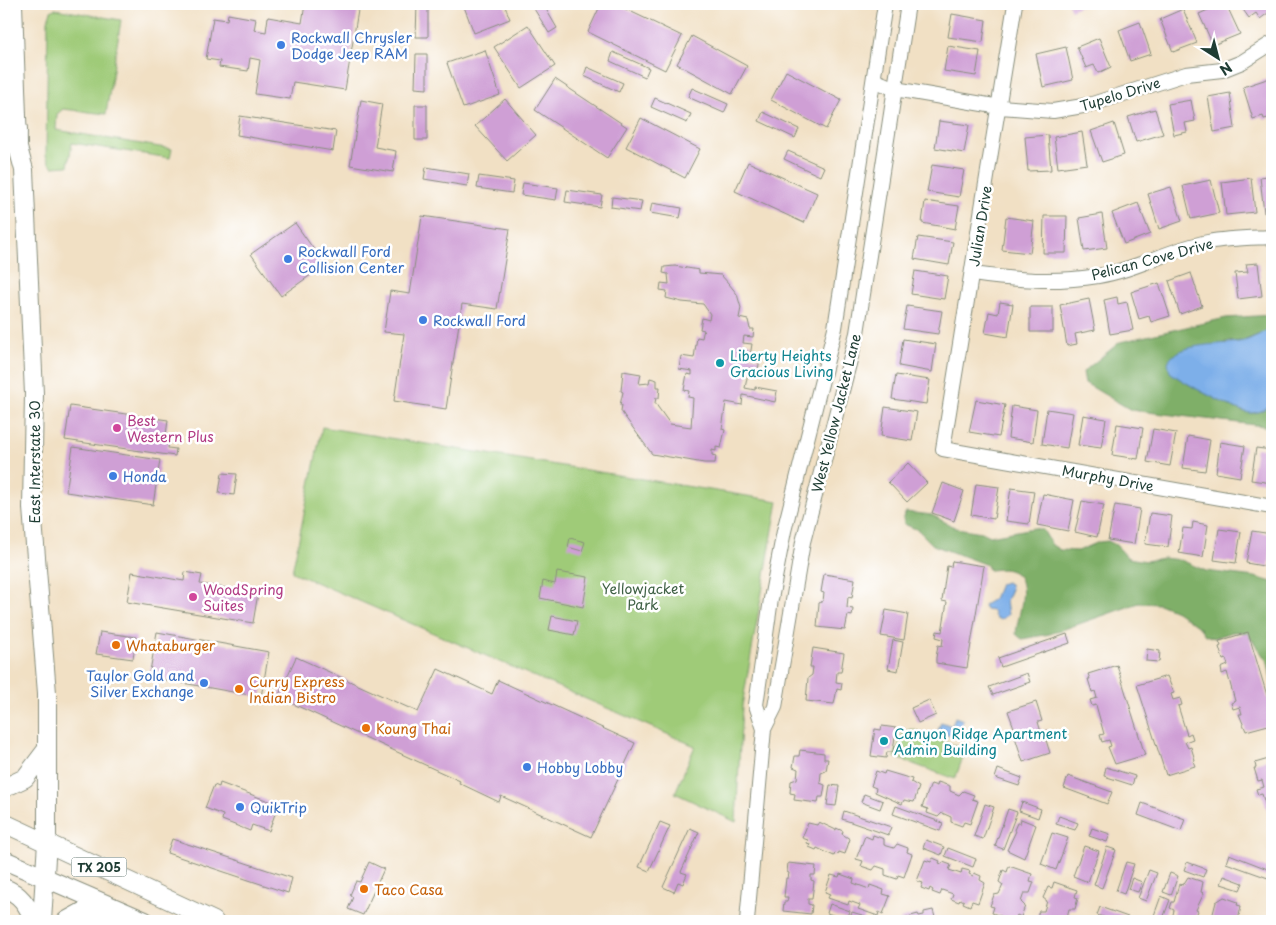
<svg xmlns="http://www.w3.org/2000/svg" width="1276" height="925" viewBox="0 0 1276 925" font-family="'Playpen Sans',sans-serif">
<rect width="100%" height="100%" fill="#fff"/>
<filter id="ink" filterUnits="userSpaceOnUse"><feTurbulence type="fractalNoise" baseFrequency=".02" numOctaves="2"/><feDisplacementMap in="SourceGraphic" scale="10" xChannelSelector="R" yChannelSelector="G"/><feConvolveMatrix kernelMatrix="1 2 1 2 8 2 1 2 1" color-interpolation-filters="sRGB"/></filter>
<filter id="wash" filterUnits="userSpaceOnUse"><feTurbulence type="fractalNoise" baseFrequency=".0096" numOctaves="4" result="noise"/><feDisplacementMap in="SourceGraphic" scale="20" xChannelSelector="R" yChannelSelector="G"/><feGaussianBlur stdDeviation="1.12" result="paint"/><feColorMatrix in="noise" values="0 0 0 0 0 0 0 0 0 0 0 0 0 0 0 0 0 1.4 0 .05"/><feComposite in="paint" operator="in"/></filter>
<g filter="url(#wash)">
<rect width="100%" height="100%" fill="#f1e0c4"/>
<path fill="#9fcb78" stroke="#5f8456" d="M55,9L121,20L106,114L63,109L57,114L56,130L172,149L170,158L72,143L68,166L53,167L49,163L46,155L48,20L51,11Z
M322,427L778,501L742,706L736,822L675,793L695,746L292,572Z
M911,729L959,747L963,757L955,779L894,757L903,733Z"/>
<path fill="#7faf68" stroke="#4f764e" d="M1272,315V329L1243,341L1226,342L1170,372C1180,381 1239,413 1251,413C1260,413 1266,408 1272,403V427L1131,410L1085,383L1083,372L1120,342L1226,318Z
M906,512L932,515L956,528L982,532L990,536L1034,528L1043,530L1052,545L1060,550L1078,551L1099,542L1108,541L1116,545L1128,558L1146,561L1163,558L1181,560L1206,571L1255,577L1272,582V686L1268,663L1253,641L1243,632H1233L1214,638L1205,635L1200,628L1176,611L1159,604L1139,603L1050,634L1022,639L1016,634C1017,616 1034,577 1009,570C1002,568 995,570 989,570L987,565L933,545L918,530L904,524L903,518Z"/>
<path fill="#7dafe9" stroke="#4e768e" d="M1272,329V403C1266,408 1260,413 1251,413C1239,413 1180,381 1170,372L1168,362C1179,341 1223,346 1243,341C1253,339 1262,332 1272,329Z
M1006,582L1010,584L1011,589L1006,601L1008,615L1000,620L995,617L993,611L986,610L984,605L994,599L1000,584Z
M955,717L963,720L956,738L938,731L941,722L952,726Z"/>
<g id="blocks">
<path fill="#cf9fd5" d="M143,4H161L160,8Z
M305,4H359L345,90L293,82L290,99L255,94L260,60L250,58L248,71L219,67L220,61L206,59L213,18L227,20L228,14L256,19L254,30L266,32L268,17L302,23Z
M417,4H428V37H416Z
M463,4H504L510,19L474,33Z
M531,4H543L557,28L549,33Z
M601,4H615L682,36L665,70L588,32Z
M1068,4H1084L1071,10Z
M1221,4H1226L1240,34L1213,45L1199,14Z
M1239,4H1267L1272,10L1260,19L1256,13L1249,18Z
M1183,9L1197,43L1173,52L1160,19Z
M952,14L986,20L983,42L948,37Z
M1140,22L1151,54L1130,61L1119,30Z
M528,25L555,66L521,88L494,47Z
M692,36L747,66L732,94L677,64Z
M1099,38L1111,67L1098,73L1094,65L1086,68L1077,47Z
M948,46L980,51L976,76L944,71Z
M1066,47L1073,80L1043,87L1036,54Z
M485,50L500,95L463,108L447,63Z
M613,52L649,68L645,77L610,61Z
M416,54H427V89L415,88Z
M587,67L623,83L619,92L584,76Z
M786,71L841,100L826,129L771,100Z
M1270,78L1272,85V117L1264,119L1263,116L1253,119L1243,87Z
M555,79L627,127L607,158L535,110Z
M692,88L728,104L724,113L688,97Z
M1230,93L1235,128L1214,132L1208,97Z
M655,98L691,114L687,123L651,107Z
M505,99L536,135L507,161L475,126Z
M361,100L382,104L375,147L396,151L393,172L350,165Z
M1191,100L1195,121L1185,123L1187,132L1174,135L1168,104Z
M415,105H427V140H415Z
M1155,109L1163,134L1136,142L1128,117Z
M763,112L799,129L795,138L759,121Z
M240,116L336,131L333,151L237,135Z
M641,118L700,149L685,178L626,147Z
M939,121L969,125L964,153L935,148Z
M1114,123L1124,155L1102,162L1091,131Z
M1082,132L1087,164L1058,168L1054,137Z
M1048,135L1051,170L1028,171L1025,137Z
M788,151L824,167L820,176L784,159Z
M748,162L817,193L804,223L735,191Z
M932,165L964,170L959,197L927,192Z
M426,167L469,174L467,186L424,179Z
M1272,175V212L1264,213L1260,177Z
M479,176L514,181L512,193L477,188Z
M1251,178L1255,212L1226,215L1222,182Z
M1211,180L1219,213L1191,219L1183,186Z
M523,183L558,188L556,200L521,195Z
M1171,187L1182,221L1159,229L1148,194Z
M567,190L602,195L600,207L565,202Z
M612,197L642,201L640,211L611,207Z
M925,201L959,206L955,229L922,223Z
M652,203L682,208L680,218L650,213Z
M1138,203L1150,234L1124,244L1112,213Z
M1102,214L1107,248L1084,251L1079,218Z
M422,216L510,229L497,309L462,304L446,409L394,401L404,334L384,332L390,291L410,294Z
M1044,216H1067L1066,253H1043Z
M1006,217L1034,221L1030,253L1002,250Z
M295,223L325,265L281,296L251,254Z
M918,237L953,242L949,265L914,259Z
M1258,263L1262,296L1238,299L1235,273L1248,272L1246,264Z
M675,266L699,270V273L721,275L729,284L737,294L741,308L739,318L748,320L750,329H754L753,337L744,336L743,343L752,344L750,356L760,358L758,370L749,368L745,388L755,390V387L777,391L775,402L743,395L742,405L726,402L722,429L725,430L721,448L716,447V451L712,450V455L716,456L715,463H704L652,454L625,417L621,411L622,405H620L623,392L621,391L623,371L641,374L639,384L649,383L650,378L657,380V387H660L659,398H656L655,403L670,424L691,427L693,398L688,397L689,391L684,390L687,374L692,375V371L679,369L681,356L694,358L697,337L702,338L703,333L704,330L700,329L702,318L709,320L710,314L703,304L682,302L666,298L667,291L660,290L661,283L669,284L668,274L663,273L664,267Z
M915,271L948,276L944,299L911,294Z
M1191,273L1202,306L1180,314L1169,281Z
M1159,283L1170,316L1151,322L1149,316L1139,319L1131,292Z
M1117,297L1118,304L1127,302L1133,330L1110,334L1104,300Z
M1089,299L1095,330L1075,334L1077,344L1067,346L1060,305Z
M1000,302L1013,304L1008,337L985,333L989,312L998,314Z
M907,306L942,311L938,334L903,329Z
M1030,307H1053V332H1030Z
M903,339L936,344L932,372L899,366Z
M896,375L930,380L926,404L892,399Z
M976,400L1005,405L999,437L969,432Z
M70,406L168,420L166,435L170,436L168,448L176,449L175,456L65,440Z
M1012,406L1037,410L1033,442L1008,438Z
M885,407L917,412L912,441L881,436Z
M1047,409L1073,413L1067,448L1042,444Z
M1083,415L1106,419L1101,448L1078,445Z
M1117,424L1143,428L1138,459L1112,455Z
M1153,429L1176,433L1170,466L1147,462Z
M1188,436L1210,440L1205,471L1183,468Z
M1220,442L1245,446L1240,477L1216,473Z
M73,447L160,460L153,505L66,492Z
M1256,448L1272,450V483L1251,480Z
M908,463L927,483L907,502L888,482Z
M222,473L237,474L234,495L219,493Z
M943,483L964,491L954,521L932,513Z
M976,484L999,487L994,519L971,515Z
M1011,488L1034,491L1029,524L1006,521Z
M1043,494L1074,500L1068,531L1037,525Z
M1082,501L1104,505L1097,537L1075,532Z
M1115,505L1140,509L1134,544L1108,540Z
M1150,513L1172,516L1168,547L1145,544Z
M1193,522L1208,525L1203,557L1179,553L1183,528L1192,529Z
M1219,529L1241,532L1236,563L1214,560Z
M1252,531L1272,534L1269,567L1246,563Z
M570,538L585,542L582,551L568,547Z
M952,561L984,566L967,668L936,663V658L938,645L942,646L943,639L936,637L937,631L942,632L947,602L942,601L945,579L947,566L951,567Z
M132,572L184,581L185,572L202,575L200,584L258,593L253,623L127,602Z
M557,572L588,577L583,607L540,598L543,581L555,584Z
M824,574L855,579L852,598L848,597L847,608L853,609L852,616L848,615L845,630L817,627L819,603L823,601L824,593L821,592Z
M886,610L908,614L904,640L881,636Z
M552,616L577,621L574,635L549,630Z
M100,632L136,637L133,659L96,654Z
M157,632L269,652L261,697L149,677Z
M1248,632L1272,712V724L1246,731L1239,714H1242L1240,707L1233,709L1231,703L1235,701L1227,672L1222,674L1221,668L1228,665L1226,659L1223,660L1219,647L1221,646L1219,641Z
M1067,634L1070,643L1001,667L998,658Z
M893,640L903,642L898,671L888,669Z
M813,648L844,653L841,672H837L836,682L842,683L841,690L837,689L834,704L806,701L808,678L812,675L813,667H810Z
M1147,649L1160,651L1159,662L1146,661Z
M296,657L418,712L438,669L492,694L498,680L635,743L591,837L501,796L499,802L459,783L460,781L278,697Z
M1117,665L1145,755L1115,764L1108,747L1111,746L1109,740L1102,742L1100,735L1104,734L1096,705L1092,706L1090,700L1097,698L1095,691L1092,692L1088,679H1090L1088,674Z
M1027,673L1030,682L993,695L989,687Z
M1167,676L1174,693L1171,694L1173,700L1180,698L1182,705L1178,706L1187,735L1191,733L1193,739L1185,742L1188,748L1191,747L1195,760L1193,761L1195,766L1166,775L1137,685Z
M929,700L936,715L918,723L911,708Z
M1036,702L1042,721L1038,722L1041,732L1047,730L1049,736L1045,737L1050,753L1023,762L1015,737L1017,736L1008,711Z
M882,726L896,728L893,752H887L886,758L871,756L875,729L881,730Z
M800,750L824,753V759H828L826,771L821,773L820,783L825,785L823,797H819L818,803L794,800L795,794L790,793L791,781L797,779L798,769L793,767L795,756H799Z
M1272,758V830L1269,831L1267,824L1271,823L1262,794L1258,795L1256,789L1264,787L1262,780L1258,781L1254,768H1256L1255,763Z
M1106,767L1135,776L1132,785L1104,776Z
M998,769L1022,778L1019,786L995,778Z
M876,771L884,774L885,771L912,779L911,782L919,787L914,802L904,800L902,804L875,792L876,788L871,786Z
M1068,776L1112,792L1107,804L1064,788Z
M938,782L950,786V791L959,795L963,791L974,795L972,799L978,801L970,824L964,822L962,826L951,822V817L942,813L938,817L927,813L928,809L922,807L931,784L937,786Z
M220,783L274,803L272,806L277,808L269,831L252,825L250,831L222,820L223,815L205,808L214,785L219,787Z
M830,785L839,786L836,806L827,805Z
M864,794L883,801L880,809L861,802Z
M1022,802L1041,809L1038,818L1019,811Z
M1142,803L1185,819L1181,831L1138,815Z
M985,804L994,807L983,839L974,836Z
M896,806L943,823L940,831L893,814Z
M1008,809L1017,812L1003,849L995,846Z
M844,811L891,827L888,835L842,819Z
M1059,816L1078,823L1075,830L1056,824Z
M1021,819L1036,825L1024,858L1007,850L1016,831L1014,830L1017,823H1020Z
M660,822L670,826L649,871L639,867Z
M819,822L836,830V828L843,831L842,834L850,839L845,854L839,852L838,854L835,853L834,856L817,848L816,850L809,847L810,844L807,843L808,840L802,838L808,823L817,825Z
M690,828L699,832L681,872L687,874L683,884L678,882L674,892L663,887Z
M1092,828L1110,834L1107,842L1089,836Z
M1052,833L1068,838L1056,870L1041,864Z
M873,835L884,839V845L894,848L897,844L908,848L907,852L912,854L904,877L898,875L897,879L885,875V869L876,866L873,870L861,866L863,861L856,859L865,836L872,839Z
M172,839L292,878L288,893L167,853Z
M926,840L944,847L941,855L923,848Z
M1084,846L1099,851L1088,882L1073,876Z
M1107,847L1116,850L1102,888L1094,885Z
M948,848L976,859L973,867L945,856Z
M1229,854L1270,870L1268,878L1226,863Z
M933,858L940,861L939,863L942,864L943,862L951,865L949,870L961,874L962,869L970,871L969,874L973,876L974,873L981,876L980,880L985,883L978,903L972,901L970,906L963,903L964,901L960,899L959,902L951,899L953,894L942,890L940,895L932,892L933,890L930,888L929,891L921,888L923,883L917,881L925,860L931,862Z
M369,862L384,869L363,915L348,909L353,897L350,895L356,881L360,882Z
M1126,862L1134,864L1124,894L1116,891Z
M1187,862L1206,869L1203,877L1184,870Z
M788,863L816,866L815,875H811V880L814,881L812,899H808V904L812,905L811,914L783,911L784,902H787L788,897H784L786,878H788L789,873L787,872Z
M1009,866L1032,874L1030,881L1034,882L1030,893H1024L1021,902L1025,906L1021,917L1017,915L1015,921L992,913L994,907L990,906L994,895L999,894L1003,885L999,882L1003,870L1007,872Z
M1149,870L1157,873L1146,901L1138,898Z
M1170,873L1178,876L1171,895L1163,892Z
M840,874L854,879L853,883L869,889L870,885L884,890L883,894L890,896L883,914L879,912L878,916L858,909L860,905L849,901L848,905L828,898L830,894L825,892L831,875L839,877Z
M1224,876L1243,883L1240,890L1221,884Z
M1188,877L1203,882L1201,892L1204,893L1196,910L1198,911L1195,918L1192,916L1188,921H1177L1172,919L1174,910L1170,908L1172,902H1174L1179,884L1183,885Z
M1132,878L1142,882L1138,892L1128,889Z
M1054,882L1077,890L1075,897L1078,898L1075,909H1069L1066,921H1035L1039,911H1044L1047,901L1043,898L1048,887L1052,888Z
M1161,896L1170,900L1162,921H1152Z
M1224,897L1238,902L1237,905L1241,906L1238,921H1211L1216,902Z
M830,904L850,911L847,920L827,913Z
M1100,907L1139,921H1115L1097,915Z
M933,910L936,921H901L900,919L918,914L919,916L924,915V912Z
M852,912L865,916L863,921H848Z"/>
</g>
</g>
<g filter="url(#ink)">
<use href="#blocks" fill-opacity="0" stroke="#888e7c" stroke-width="1"/>
<g fill="none" stroke-linecap="round" stroke-linejoin="round">
<defs>
<path id="minor" d="M1015,4L943,449L1272,507
M874,80L895,89L1000,107L1053,111L1089,105L1186,74L1222,70L1242,62L1272,43
M973,274C1015,280 1056,283 1098,276C1136,270 1170,249 1208,242C1228,238 1251,238 1272,237
M764,729L756,705L771,599L784,531L835,328L885,4
M747,921L764,729L775,707L803,542L857,333L908,4"/>
<path id="major" d="M18,129L17,144L24,170L34,394L32,508L47,693V842L42,921
M4,788L25,778L47,749
M4,823L214,921
M4,860L145,921
M4,888C19,893 29,906 33,921
M66,921L84,911L110,908"/>
<path id="highway" d="M12,4L17,144"/>
</defs>
<use href="#minor" stroke="#888e7c" stroke-width="16"/>
<use href="#major" stroke="#888e7c" stroke-width="20"/>
<use href="#highway" stroke="#888e7c" stroke-width="22"/>
<use href="#minor" stroke="#fff" stroke-width="14"/>
<use href="#major" stroke="#fff" stroke-width="18"/>
<use href="#highway" stroke="#fff" stroke-width="20"/>
</g>
</g>
<g fill="#3f7fe0" stroke="#fff" stroke-width="2">
<circle cx="281" cy="45" r="5"/>
<circle cx="288" cy="259" r="5"/>
<circle cx="423" cy="320" r="5"/>
<circle cx="113" cy="476" r="5"/>
<circle cx="204" cy="683" r="5"/>
<circle cx="527" cy="767" r="5"/>
<circle cx="240" cy="807" r="5"/>
</g>
<g fill="#0f9aa8" stroke="#fff" stroke-width="2">
<circle cx="720" cy="363" r="5"/>
<circle cx="884" cy="741" r="5"/>
</g>
<g fill="#d1479c" stroke="#fff" stroke-width="2">
<circle cx="117" cy="428" r="5"/>
<circle cx="193" cy="597" r="5"/>
</g>
<g fill="#e8710a" stroke="#fff" stroke-width="2">
<circle cx="116" cy="645" r="5"/>
<circle cx="239" cy="689" r="5"/>
<circle cx="366" cy="728" r="5"/>
<circle cx="364" cy="889" r="5"/>
</g>
<g text-anchor="middle" dominant-baseline="central" stroke-width="5" stroke-linejoin="round" paint-order="stroke">
<rect fill="#fff" stroke="#627771" stroke-width="1" x="71.5" y="857.5" width="55" height="19" rx="4"/>
<g font-size="12" font-weight="bold" fill="#1f3d34">
<text x="99" y="867">TX 205</text>
</g>
<g font-size="14" fill="#366cbe" stroke="#fff" text-anchor="start">
<text x="291" y="37">Rockwall Chrysler<tspan x="291" dy="16">Dodge Jeep RAM</tspan></text>
<text x="298" y="251">Rockwall Ford<tspan x="298" dy="16">Collision Center</tspan></text>
<text x="433" y="320">Rockwall Ford</text>
<text x="123" y="476">Honda</text>
<text x="194" y="675" text-anchor="end">Taylor Gold and<tspan x="194" dy="16">Silver Exchange</tspan></text>
<text x="537" y="767">Hobby Lobby</text>
<text x="250" y="807">QuikTrip</text>
</g>
<g font-size="14" fill="#1f3d34" stroke="#fff">
<text transform="translate(1120 94) rotate(-17)">Tupelo Drive</text>
<text transform="translate(980 226) rotate(-81)">Julian Drive</text>
<text transform="translate(1152 259) rotate(-15)">Pelican Cove Drive</text>
<text transform="translate(836 413) rotate(-76)">West Yellow Jacket Lane</text>
<text transform="translate(34 462) rotate(-90)">East Interstate 30</text>
<text transform="translate(1108 478) rotate(10)">Murphy Drive</text>
</g>
<g font-size="14" fill="#0d838f" stroke="#fff" text-anchor="start">
<text x="730" y="355">Liberty Heights<tspan x="730" dy="16">Gracious Living</tspan></text>
<text x="894" y="733">Canyon Ridge Apartment<tspan x="894" dy="16">Admin Building</tspan></text>
</g>
<g font-size="14" fill="#b23c85" stroke="#fff" text-anchor="start">
<text x="127" y="420">Best<tspan x="127" dy="16">Western Plus</tspan></text>
<text x="203" y="589">WoodSpring<tspan x="203" dy="16">Suites</tspan></text>
</g>
<g font-size="14" fill="#3f6045" stroke="#fff">
<text x="643" y="588">Yellowjacket<tspan x="643" dy="16">Park</tspan></text>
</g>
<g font-size="14" fill="#c56008" stroke="#fff" text-anchor="start">
<text x="126" y="645">Whataburger</text>
<text x="249" y="681">Curry Express<tspan x="249" dy="16">Indian Bistro</tspan></text>
<text x="376" y="728">Koung Thai</text>
<text x="374" y="889">Taco Casa</text>
</g>
</g>
<rect width="1276" height="925" fill="none" stroke="#fff" stroke-width="20"/>
<g transform="translate(1218 58) rotate(144)" stroke="#ffffff" stroke-width="4" paint-order="stroke">
<path d="M0-4L9 19L0 12L-9 19Z" fill="#1f3d34"/>
<text y="-8" font-size="14" font-weight="bold" text-anchor="middle" fill="#1f3d34">N</text>
</g>
</svg>
